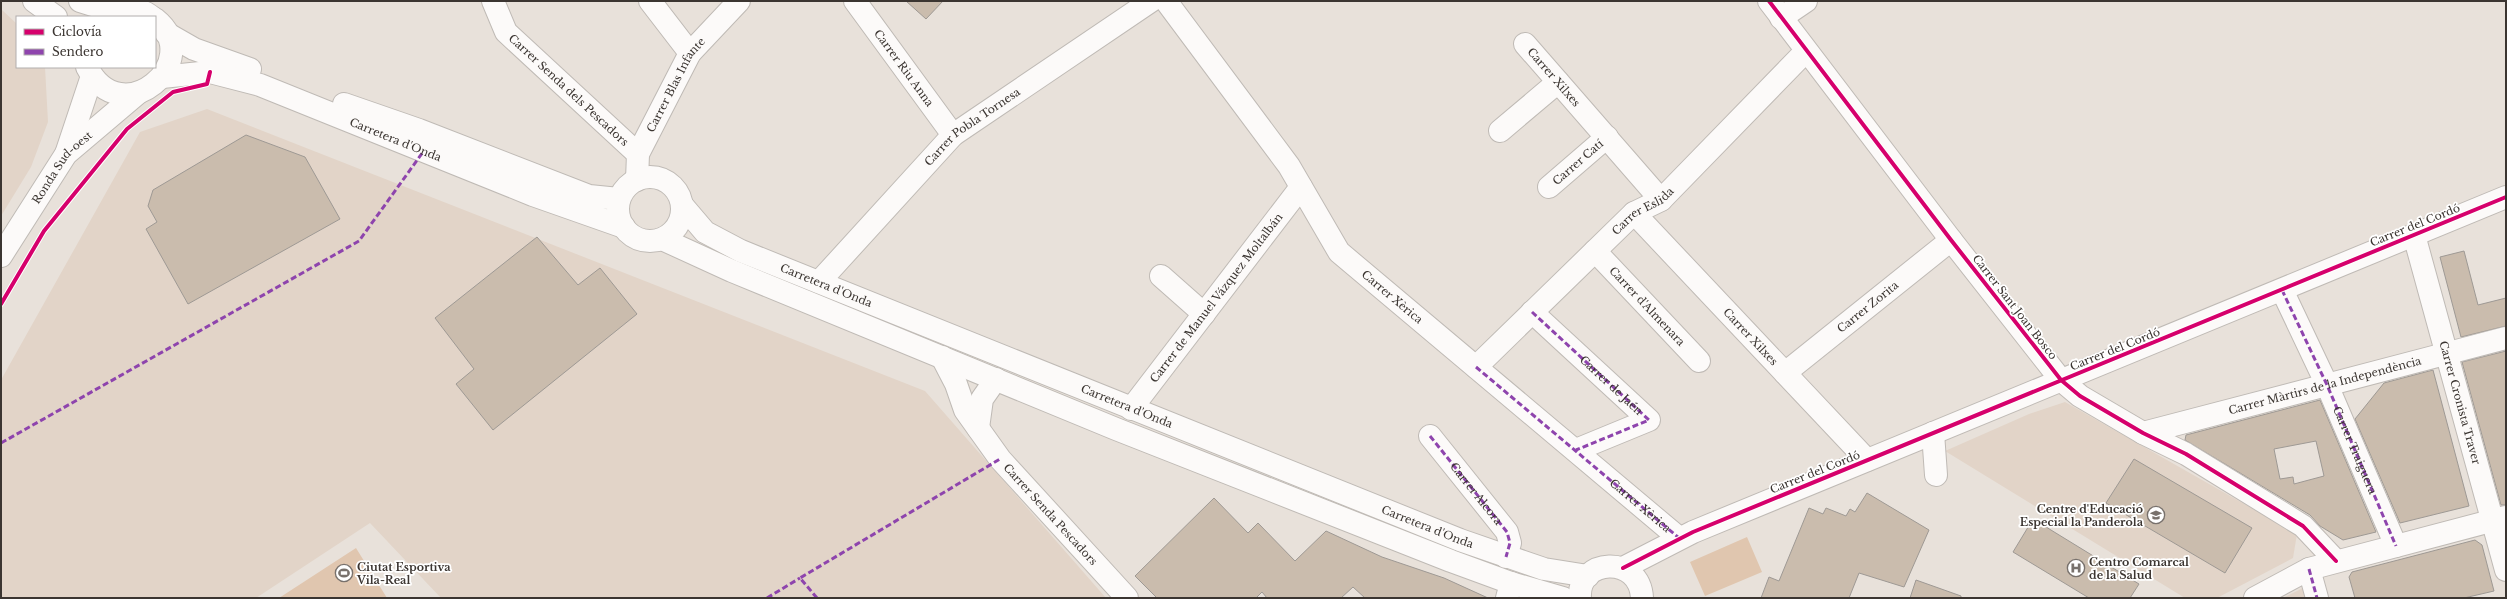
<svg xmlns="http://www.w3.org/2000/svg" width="2507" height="599" viewBox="0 0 2507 599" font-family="'Libre Baskerville',serif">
<rect width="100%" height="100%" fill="#e8e1da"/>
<path fill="#e2d4c8" d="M1,9L17,24V67H45L48,122L31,167L1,216Z
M207,109L925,391L1106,598H441L370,523L256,598H1V380L140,132Z
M2065,402L2297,534L2293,558L2217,598H2185L1945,451L2029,414Z
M2309,585L2312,598H2283Z"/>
<path fill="#e0c6af" d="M1747,537L1762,572L1705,596L1690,562Z
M356,548L387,598H279Z"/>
<path fill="#cabcad" stroke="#9e9994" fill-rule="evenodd" d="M906,1H943L926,19Z
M246,135L305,157L340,219L188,304L146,229L157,222L148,206L153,190Z
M537,237L578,285L600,268L637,314L493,430L456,384L474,369L435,318Z
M2464,251L2478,305L2506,298V326L2461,337L2440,257Z
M2506,351V505H2501L2462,362Z
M2433,370L2469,506L2400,523L2355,419L2384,383Z
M2320,400L2376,532L2343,540L2320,526L2310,515L2185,440L2186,435ZM2316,441L2324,476L2294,484L2293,477L2280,479L2274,449Z
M2134,459L2252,528L2225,573L2106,503Z
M1867,493L1929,530L1904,587L1859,573L1849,598H1761L1769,577L1779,581L1809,508L1823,514L1826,508L1846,516L1850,509L1855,512Z
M1214,498L1248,533L1258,523L1295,561L1326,531L1382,557L1444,578L1488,598H1365L1353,587L1341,598H1267L1262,592L1256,598H1157L1135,576Z
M2033,519L2139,584L2130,598H2089L2013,552Z
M2475,540L2482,545L2494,591L2464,598H2355L2349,577L2352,572Z
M1916,580L1961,596V598H1910Z"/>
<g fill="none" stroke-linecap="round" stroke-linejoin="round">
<defs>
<g id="minor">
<path id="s1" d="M493,1L506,32L638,154"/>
<path d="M650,1L690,53"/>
<path id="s2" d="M855,1L953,135"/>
<path id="s3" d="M1166,1L1289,166L1339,252L1679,538"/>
<path d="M1769,1L1951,240L2061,380L2080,396L2143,433L2186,454L2303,526L2336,561"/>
<path d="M1781,18L1806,1"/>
<path id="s4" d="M1525,44L1661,200"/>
<path d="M1500,131L1558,82"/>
<path id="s5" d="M637,180L638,154L690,53L739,1"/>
<path id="s6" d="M1549,187L1607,137"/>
<path id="s7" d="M1634,213L1867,460"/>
<path id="s8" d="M2414,235L2506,570"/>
<path id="s9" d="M1595,251L1699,361"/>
<path d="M1161,276L1204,314"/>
<path id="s10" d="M819,282L953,135L1151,1"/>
<path d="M2282,290L2327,385L2396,546"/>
<path d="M1532,312L1649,420L1576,450"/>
<path id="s11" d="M942,357L956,384L965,410L1000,459L1127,598"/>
<path id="s12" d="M1476,367L1634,213L1661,200L1806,51"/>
<path id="s13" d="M1785,373L1951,240"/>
<path id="s14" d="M1131,409L1301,187"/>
<path d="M978,428L982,399L996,379"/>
<path d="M1933,433L1936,475"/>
<path id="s15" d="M2143,433L2506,338"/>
<path d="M1430,436L1507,532L1510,543L1506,557"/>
<path d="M1623,568L1693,532L2506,197"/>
<path d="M2309,569L2317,598"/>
<path d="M1507,598L1511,583"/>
</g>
<g id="major">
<path d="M34,1L56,17"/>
<path d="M80,1L112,11"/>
<path d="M102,17C118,8 137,5 152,17"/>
<path d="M166,33L194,49L250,69"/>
<path d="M87,67C122,135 207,60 155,19"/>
<path id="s16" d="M162,77L210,72L260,85L533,195L624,227"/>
<path d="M344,104L419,130L589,196L619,199"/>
<path d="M66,154L92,76"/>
<circle cx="650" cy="209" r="32"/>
<path id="s17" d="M682,205L705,232L741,251L1460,540L1544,569L1588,576"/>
<path d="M662,239L732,271L1116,429L1451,561L1511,583L1563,598"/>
<path id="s18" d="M1,256L66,154L138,93"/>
<path d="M1580,598C1577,558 1640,554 1642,598"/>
<path d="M2255,598L2309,569L2506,517"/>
</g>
</defs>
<use href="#minor" stroke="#bfbab5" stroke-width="24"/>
<use href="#major" stroke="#bfbab5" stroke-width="24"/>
<use href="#minor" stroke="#fcfaf9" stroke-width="22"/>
<use href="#major" stroke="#fcfaf9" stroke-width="22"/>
<g stroke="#8e44ad" stroke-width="3" stroke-dasharray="6 3" stroke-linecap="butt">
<path id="s19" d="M2282,290L2327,385L2396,546"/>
<path id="s20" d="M1532,312L1649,420L1576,450"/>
<path d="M1476,367L1679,538"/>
<path id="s21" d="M1430,436L1507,532L1510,543L1506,557"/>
<path d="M1,443L359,241L423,152"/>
<path d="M2309,569L2317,598"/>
<path d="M767,598L800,578"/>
<path d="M817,598L800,578L1000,459"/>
</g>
<defs>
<path id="cycleway" d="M1769,1L1951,240L2061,380L2080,396L2143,433L2186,454L2303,526L2336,561
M1,304L44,231L127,129L173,92L207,84L210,72
M1623,568L1693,532L2506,197"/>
</defs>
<use href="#cycleway" stroke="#fff" stroke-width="6"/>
<use href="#cycleway" stroke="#d6006c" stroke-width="4"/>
</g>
<defs>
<symbol id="school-ring" viewBox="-11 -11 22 22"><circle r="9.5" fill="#fff" stroke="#78716c" stroke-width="1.5"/><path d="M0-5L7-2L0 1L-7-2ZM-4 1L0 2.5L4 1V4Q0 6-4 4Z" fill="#78716c"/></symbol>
<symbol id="hospital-ring" viewBox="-11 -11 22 22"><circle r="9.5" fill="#fff" stroke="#78716c" stroke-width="1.5"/><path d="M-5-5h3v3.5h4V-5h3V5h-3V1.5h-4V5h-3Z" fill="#78716c"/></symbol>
<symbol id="stadium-ring" viewBox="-11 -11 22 22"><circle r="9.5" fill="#fff" stroke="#78716c" stroke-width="1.5"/><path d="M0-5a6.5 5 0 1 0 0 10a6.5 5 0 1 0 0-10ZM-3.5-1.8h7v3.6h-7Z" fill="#78716c"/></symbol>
</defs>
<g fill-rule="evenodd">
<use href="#school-ring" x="2146" y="505" width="20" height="20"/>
<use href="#hospital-ring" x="2066" y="558" width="20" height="20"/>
<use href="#stadium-ring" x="334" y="563" width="20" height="20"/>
</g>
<g text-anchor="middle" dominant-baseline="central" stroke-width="3.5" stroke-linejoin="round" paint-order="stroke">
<g font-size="11" fill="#3b3531" stroke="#fff">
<text stroke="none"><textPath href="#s2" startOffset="83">Carrer Riu Anna</textPath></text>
<text stroke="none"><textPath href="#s4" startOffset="44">Carrer Xilxes</textPath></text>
<text stroke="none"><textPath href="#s5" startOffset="105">Carrer Blas Infante</textPath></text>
<text stroke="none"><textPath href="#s1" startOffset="119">Carrer Senda dels Pescadors</textPath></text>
<text stroke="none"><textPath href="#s10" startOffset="219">Carrer Pobla Tornesa</textPath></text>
<text stroke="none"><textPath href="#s16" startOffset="246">Carretera d'Onda</textPath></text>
<text stroke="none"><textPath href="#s6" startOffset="38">Carrer Catí</textPath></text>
<text stroke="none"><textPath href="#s18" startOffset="108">Ronda Sud-oest</textPath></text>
<text stroke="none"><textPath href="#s12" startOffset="229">Carrer Eslida</textPath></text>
<text transform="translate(2415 225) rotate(-22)">Carrer del Cordó</text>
<text stroke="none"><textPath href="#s17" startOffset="168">Carretera d'Onda</textPath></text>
<text stroke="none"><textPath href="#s3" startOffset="375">Carrer Xèrica</textPath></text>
<text stroke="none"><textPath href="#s14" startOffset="140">Carrer de Manuel Vázquez Moltalbán</textPath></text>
<text stroke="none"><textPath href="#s9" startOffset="76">Carrer d'Almenara</textPath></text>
<text stroke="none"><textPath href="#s13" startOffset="106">Carrer Zorita</textPath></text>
<text transform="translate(2015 307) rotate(52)">Carrer Sant Joan Bosco</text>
<text stroke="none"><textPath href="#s7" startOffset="170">Carrer Xilxes</textPath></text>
<text transform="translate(2115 349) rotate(-22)">Carrer del Cordó</text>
<text stroke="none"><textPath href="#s20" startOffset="108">Carrer de Jaén</textPath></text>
<text stroke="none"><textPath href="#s15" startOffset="188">Carrer Màrtirs de la Independència</textPath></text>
<text stroke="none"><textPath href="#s8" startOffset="174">Carrer Cronista Traver</textPath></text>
<text stroke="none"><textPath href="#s17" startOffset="492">Carretera d'Onda</textPath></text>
<text stroke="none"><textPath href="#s19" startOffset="176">Carrer Traiguera</textPath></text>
<text transform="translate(1815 472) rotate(-22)">Carrer del Cordó</text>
<text stroke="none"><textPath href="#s21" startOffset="74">Carrer Alcora</textPath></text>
<text stroke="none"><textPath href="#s3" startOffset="699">Carrer Xèrica</textPath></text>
<text stroke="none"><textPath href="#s11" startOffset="193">Carrer Senda Pescadors</textPath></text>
<text stroke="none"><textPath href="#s17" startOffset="816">Carretera d'Onda</textPath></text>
</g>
<g font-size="11" font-weight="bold" fill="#3b3531" stroke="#fff" text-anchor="start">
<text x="2143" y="509" text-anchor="end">Centre d'Educació<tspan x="2143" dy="13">Especial la Panderola</tspan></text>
<text x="2089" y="562">Centro Comarcal<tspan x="2089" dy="13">de la Salud</tspan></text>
<text x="357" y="567">Ciutat Esportiva<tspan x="357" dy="13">Vila-Real</tspan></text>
</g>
</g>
<rect width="2507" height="599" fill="none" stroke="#3b3531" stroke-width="4"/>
<rect x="16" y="16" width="140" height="52" fill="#ffffff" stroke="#b1aead"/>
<rect x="24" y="29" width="20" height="6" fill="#d6006c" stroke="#b1aead"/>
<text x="52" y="36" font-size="12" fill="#3b3531">Ciclovía</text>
<rect x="24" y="49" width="20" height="6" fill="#8e44ad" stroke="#b1aead"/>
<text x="52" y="56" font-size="12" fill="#3b3531">Sendero</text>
</svg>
